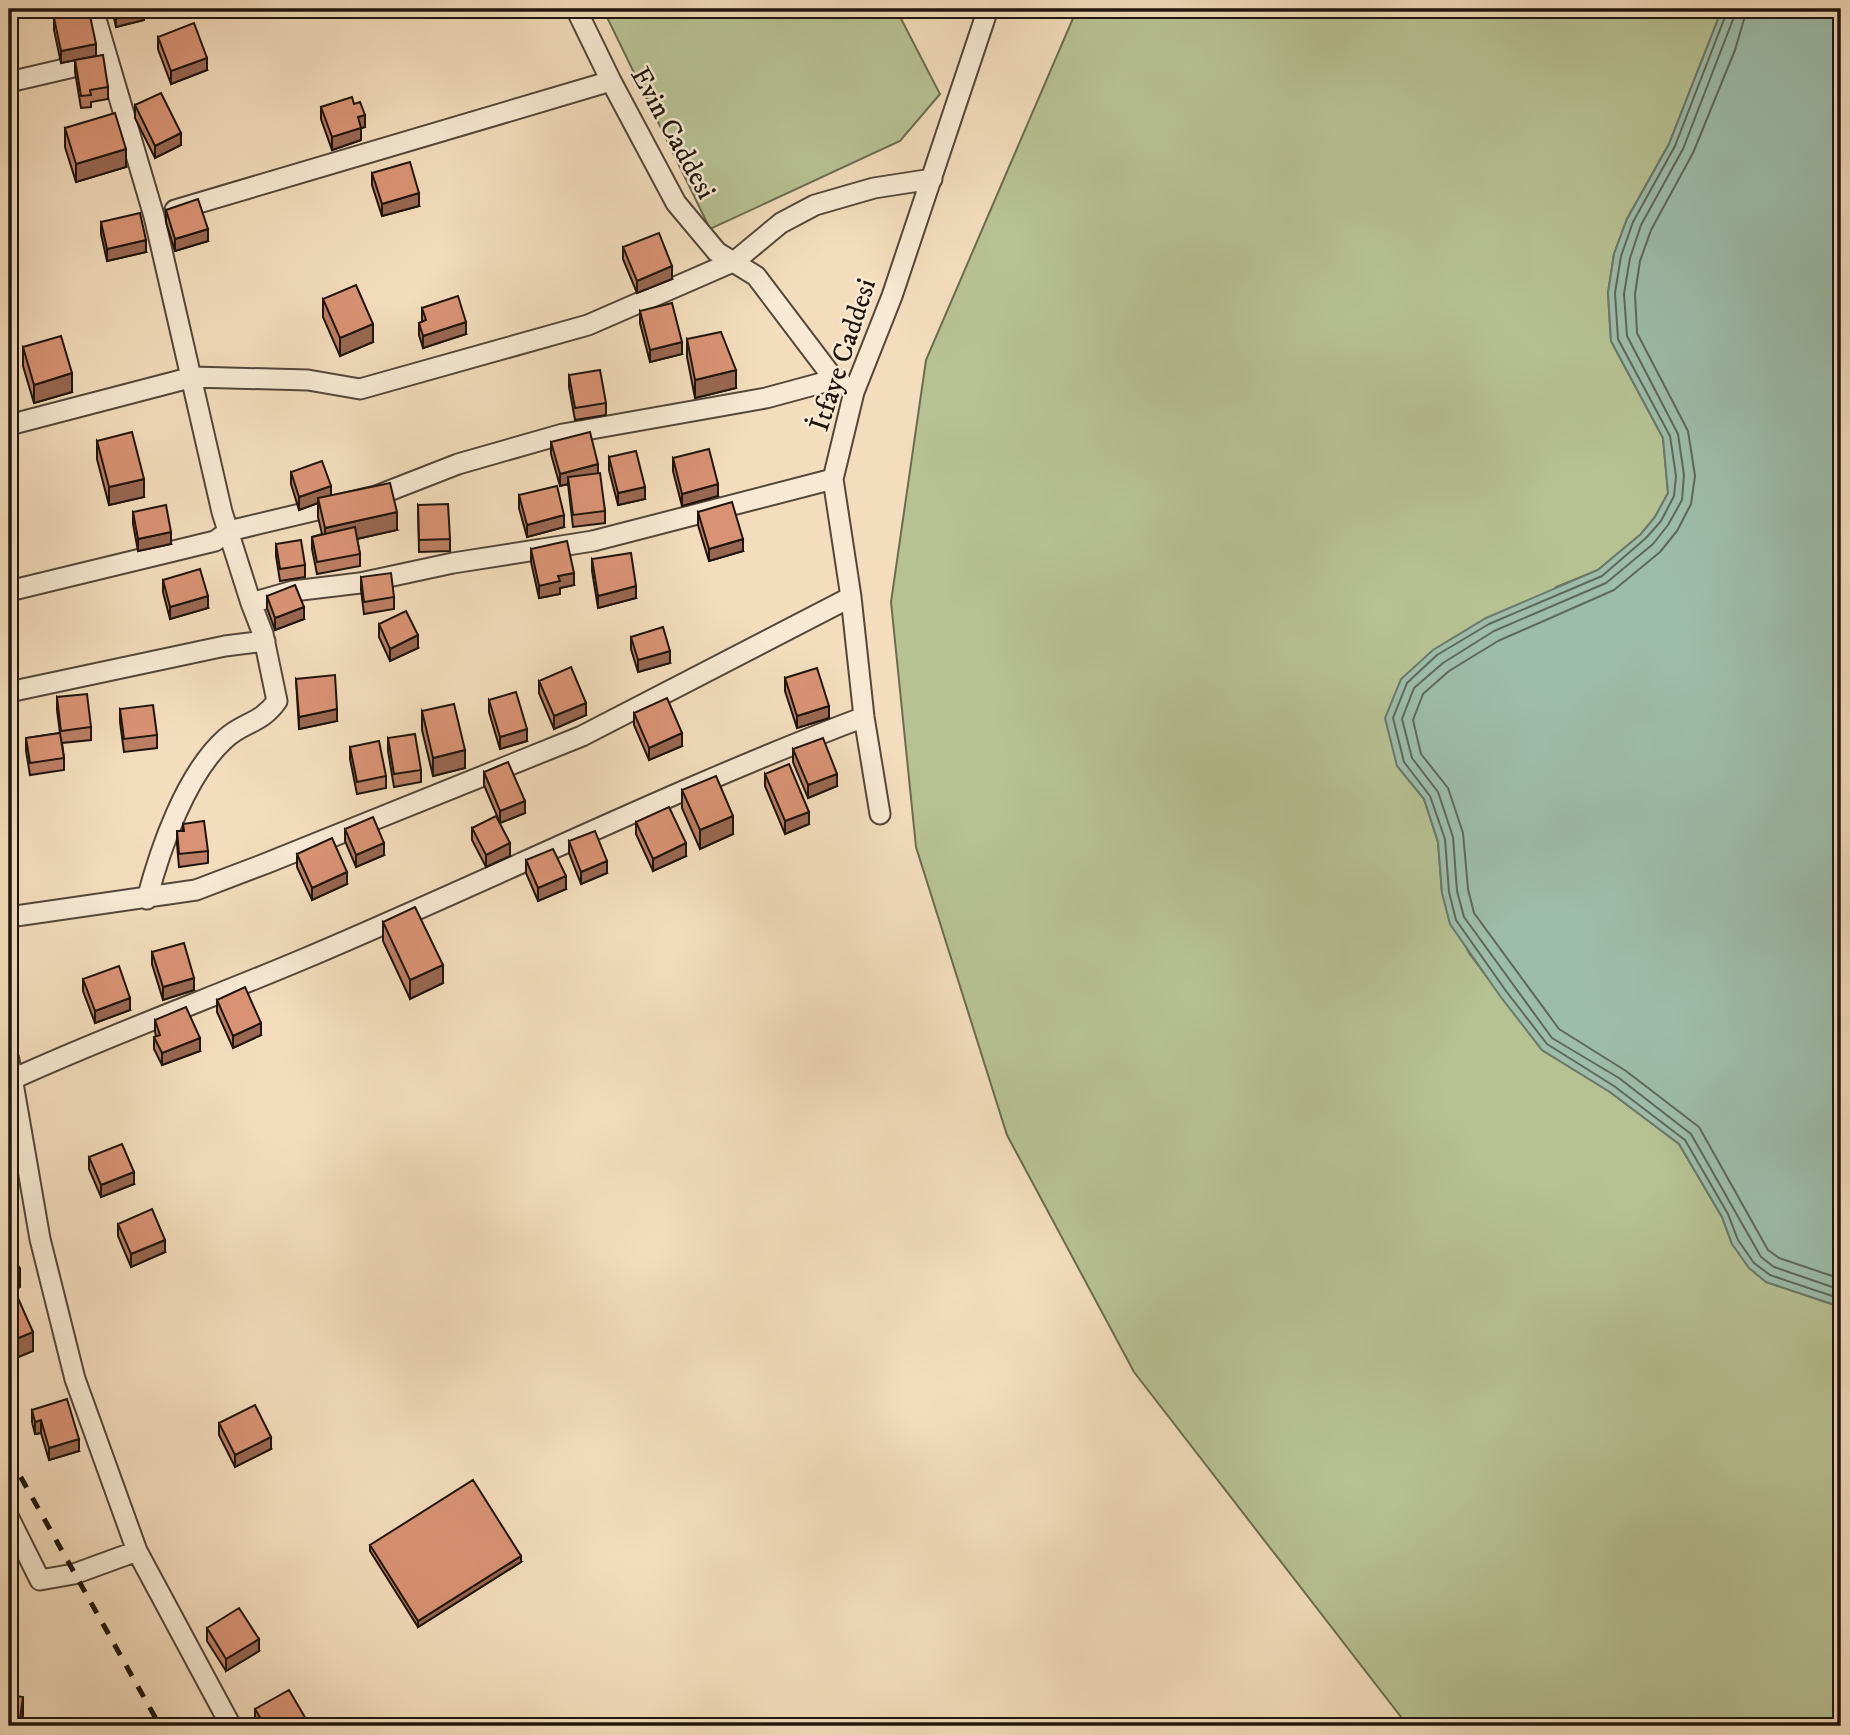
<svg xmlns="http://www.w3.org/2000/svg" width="1850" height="1735" viewBox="0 0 1850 1735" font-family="'IM FELL DW Pica',serif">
<rect width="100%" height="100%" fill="#f3ddbc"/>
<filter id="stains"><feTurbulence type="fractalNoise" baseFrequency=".00286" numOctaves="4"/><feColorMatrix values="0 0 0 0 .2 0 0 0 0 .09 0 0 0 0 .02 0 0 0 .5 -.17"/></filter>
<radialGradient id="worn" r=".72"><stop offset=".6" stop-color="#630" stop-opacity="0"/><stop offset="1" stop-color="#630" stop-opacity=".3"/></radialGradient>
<path fill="#b7c293" stroke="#6b6c50" stroke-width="2" d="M603,9H896L940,94L900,141L710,229Z
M1077,9H1722L1669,144L1627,219L1614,254L1608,293L1611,341L1663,438L1668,493L1655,517L1641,534L1598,570L1556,587L1397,765L1424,799L1438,842L1442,893L1469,953L1542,1050L1610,1092L1679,1144L1722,1217L1732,1244L1766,1282L1841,1307V1726H1408L1134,1372L1007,1135L916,847L891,602L926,360Z"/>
<path fill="#9dbdab" stroke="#6b7a6c" stroke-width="2" d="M1722,9H1841V1307L1766,1282L1749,1268L1732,1244L1722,1217L1679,1144L1610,1092L1542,1050L1500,996L1450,924L1442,893L1438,842L1424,799L1397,766L1385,718L1401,679L1433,650L1486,618L1598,570L1641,534L1655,517L1668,493L1663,438L1611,341L1608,293L1614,254L1627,219L1669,144Z"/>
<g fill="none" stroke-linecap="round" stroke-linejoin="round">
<path stroke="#5e695c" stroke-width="2" d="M1728,9L1675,146L1633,222L1621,256L1615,293L1618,339L1670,436L1676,476L1674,496L1661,521L1646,538L1602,576L1489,624L1437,655L1407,683L1393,718L1404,762L1430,796L1445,839L1449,892L1456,920L1506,991L1547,1044L1614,1086L1685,1140L1728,1214L1738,1240L1754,1263L1770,1275L1841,1299
M1737,9L1683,149L1641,225L1630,258L1624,294L1627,336L1678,434L1684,475L1682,500L1668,525L1653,544L1606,583L1494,631L1443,663L1414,688L1402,719L1412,758L1438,792L1453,837L1457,891L1464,917L1552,1038L1619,1078L1691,1134L1761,1257L1774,1267L1841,1290
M1747,9L1735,50L1693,153L1651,230L1640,261L1635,294L1637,333L1688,431L1695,476L1691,504L1677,531L1660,552L1614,590L1498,641L1449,671L1423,694L1413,720L1421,754L1448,788L1463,833L1468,889L1474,913L1559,1029L1626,1071L1699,1127L1768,1250L1779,1258L1841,1279"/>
<defs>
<path id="minor" d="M93,9L154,216L222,512L251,603L263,634L277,701C261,724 243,722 225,739C186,774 160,849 147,899
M576,9L611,81L676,203L717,252L756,276L831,375L843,384
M9,82L99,61
M175,210L611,81
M9,425L193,377L308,380L360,389L588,325L735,261L781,223L815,205L874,188L932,179
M9,591L215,541L229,531L376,496L458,464L563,434L766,398L836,379
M251,603L293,591L360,583L453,563L593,541L833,479
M9,692L225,646L265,641
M880,814L864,717L851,597L833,479L854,392L892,296L988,9
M9,917L196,890L267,863L582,736L851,597
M9,1060L40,1239L75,1379L137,1551L231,1726
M13,1079C109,1035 209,999 306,958C493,879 674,789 864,717
M9,1518L40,1580L74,1574L137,1551"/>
</defs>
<use href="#minor" stroke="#54473a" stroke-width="23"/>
<use href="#minor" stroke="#f7e9d3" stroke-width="19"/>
<path stroke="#1f150e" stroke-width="5" stroke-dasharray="12 12" stroke-linecap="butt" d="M9,1456L160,1726"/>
</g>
<path fill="#bb7e64" stroke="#1f150e" stroke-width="2" d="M112,9H144V20L116,27Z
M54,18L96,56L108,87V99L91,102V107L81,108L75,72V60L61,63L54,30Z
M158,37L207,70L171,84L158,49Z
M354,104L365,127L361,128V140L332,150L321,119V107Z
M135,105L181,145L155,158L135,118Z
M65,128L126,167L76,182L65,147Z
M372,173L419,206L382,216L372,185Z
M166,210L208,241L175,251L166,222Z
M101,222L146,252L107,261L101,234Z
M623,247L672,279L637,293L623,259Z
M323,299L373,342L340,356L323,317Z
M422,308L466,334L423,348L419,335V323L422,322Z
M640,311L682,354L650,362L640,323Z
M687,339L736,388L695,398L687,357Z
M23,347L72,392L34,403L23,366Z
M569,375L606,403V415L575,420L569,387Z
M97,441L144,497L109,505L97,459Z
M551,442L598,473L605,511V523L573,527L568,484L560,486L551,454Z
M609,457L645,499L618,505L609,470Z
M673,458L718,496L682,506L673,471Z
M291,472L331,496L397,530L357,539L360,554V566L317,574L312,549V537L322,534L318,517V503L299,510L291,484Z
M519,495L564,527L527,537L519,508Z
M418,505L450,539V551L419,552Z
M133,512L171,544L138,551L133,524Z
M698,512L743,551L709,561L698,525Z
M276,544L305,565V577L280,581L276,556Z
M531,549L574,585L560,588V594L539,598L531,562Z
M592,559L636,598L598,608L592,571Z
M361,577L394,597V609L364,614L361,590Z
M163,580L208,608L170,619L163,592Z
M267,596L304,619L275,630L267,608Z
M379,624L418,648L390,661L379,637Z
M631,637L670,663L638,672L631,649Z
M785,678L829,718L797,728L785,691Z
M296,679L337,721L299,729Z
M539,681L586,715L554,729L539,693Z
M57,697L91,727V740L62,743L64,758V770L30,775L26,751V738L60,733L57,710Z
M489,700L527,741L500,749L489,712Z
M120,709L157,735V748L124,752L120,722Z
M422,711L465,768L433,776L422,730Z
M634,713L682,746L649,760L634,725Z
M9,738L18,775V793L9,795Z
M388,738L421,770V782L394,787L388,751Z
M350,747L386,776V788L357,794L350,759Z
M793,749L837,786L808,798L793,762Z
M484,772L525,813L500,823L484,785Z
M765,774L809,824L785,834L765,786Z
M682,790L733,834L700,849L682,808Z
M636,822L686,856L653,871L636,834Z
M183,824L208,851V863L179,867L177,844V831H183Z
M472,828L510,856L486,867L472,840Z
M345,829L384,855L356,867L345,841Z
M569,841L607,873L581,884L569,853Z
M297,854L347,884L312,900L297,867Z
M526,860L566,889L538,901L526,873Z
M383,922L443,983L410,999L383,941Z
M152,952L194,990L163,1000L152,964Z
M83,979L130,1010L95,1023L83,991Z
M217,1000L261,1035L233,1048L217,1012Z
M155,1020L200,1051L162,1065L154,1049V1037L156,1036L155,1032Z
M89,1157L134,1184L101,1197L89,1169Z
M118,1224L165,1252L131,1267L118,1236Z
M32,1410L79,1451L49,1460L41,1433L35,1434L32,1422Z
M219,1423L271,1449L235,1467L219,1435Z
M370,1545L521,1562L418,1627L370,1551Z
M207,1628L259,1651L226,1671L207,1641Z
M255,1709L310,1726H255Z"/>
<path fill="#986751" stroke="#1f150e" stroke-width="2" d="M142,9H144V20L116,27V15Z
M96,44V56L61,63V51Z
M207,58V70L171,84V71Z
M365,115V127L361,128V140L332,150V137L358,117Z
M181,133V145L155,158V146Z
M126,149V167L76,182V164Z
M419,193V206L382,216V204Z
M208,229V241L175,251V239Z
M146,240V252L107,261V249Z
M672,266V279L637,293V281Z
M466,322V334L423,348V336Z
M373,324V342L340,356V338Z
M682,342V354L650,362V350Z
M736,370V388L695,398V380Z
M72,373V392L34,403V385Z
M598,464V476L568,477V484L560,486V474Z
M144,479V497L109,505V487Z
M718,484V496L682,506V494Z
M331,486V498H318V503L299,510V497Z
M645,487V499L618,505V493Z
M397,512V530L325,546V528Z
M564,515V527L527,537V525Z
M171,532V544L138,551V539Z
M743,539V551L709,561V549Z
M574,573V585L560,588V594L539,598V586L558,576Z
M636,586V598L598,608V596Z
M208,596V608L170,619V607Z
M304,607V619L275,630V618Z
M418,635V648L390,661V649Z
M670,651V663L638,672V660Z
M9,664H11V676L9,677Z
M586,703V715L554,729V716Z
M829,706V718L797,728V716Z
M337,709V721L299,729V717Z
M527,729V741L500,749V737Z
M682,733V746L649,760V748Z
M465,750V768L433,776V758Z
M837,774V786L808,798V785Z
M525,801V813L500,823V811Z
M809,812V824L785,834V821Z
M733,816V834L700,849V830Z
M384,843V855L356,867V855Z
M510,843V856L486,867V855Z
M686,843V856L653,871V859Z
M607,861V873L581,884V872Z
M347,872V884L312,900V888Z
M566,876V889L538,901V888Z
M443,965V983L410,999V980Z
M194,978V990L163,1000V987Z
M130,998V1010L95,1023V1011Z
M261,1023V1035L233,1048V1036Z
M200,1038V1051L162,1065V1053Z
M134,1172V1184L101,1197V1185Z
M12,1209V1222L9,1223V1210Z
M165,1240V1252L131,1267V1254Z
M20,1269V1287L9,1294V1276Z
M33,1332V1351L9,1361V1342Z
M41,1420V1433L35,1434V1422Z
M271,1437V1449L235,1467V1455Z
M79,1439V1451L49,1460V1448Z
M521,1556V1562L418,1627V1621Z
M259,1639V1651L226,1671V1659Z
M23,1697V1715L22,1726H19Z"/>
<path fill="#d99374" stroke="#1f150e" stroke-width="2" d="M115,9H142L116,15Z
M89,11L96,44L61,51L54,18Z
M194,23L207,58L171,71L158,37Z
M103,55L108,87L90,90L91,95L81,96L75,60Z
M161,93L181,133L155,146L135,105Z
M352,97L354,104L360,102L365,115L358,117L361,128L332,137L321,107Z
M115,113L126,149L76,164L65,128Z
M410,162L419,193L382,204L372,173Z
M198,199L208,229L175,239L166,210Z
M140,213L146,240L107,249L101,222Z
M659,233L672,266L637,281L623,247Z
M356,285L373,324L340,338L323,299Z
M458,296L466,322L423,336L419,323L426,320L422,308Z
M672,303L682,342L650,350L640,311Z
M721,332L736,370L695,380L687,339Z
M61,336L72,373L34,385L23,347Z
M600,370L606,403L575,408L569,375Z
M132,432L144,479L109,487L97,441Z
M590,432L598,464L560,474L551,442Z
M709,449L718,484L682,494L673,458Z
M636,451L645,487L618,493L609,457Z
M322,461L331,486L299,497L291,472Z
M600,473L605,511L573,515L568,477Z
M390,483L397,512L325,528L318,498Z
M557,486L564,515L527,525L519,495Z
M732,502L743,539L709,549L698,512Z
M448,504L450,539L419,540L418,505Z
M166,505L171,532L138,539L133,512Z
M355,527L360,554L317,562L312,537Z
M301,540L305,565L280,569L276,544Z
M567,541L574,573L558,576L560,581L539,586L531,549Z
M631,553L636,586L598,596L592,559Z
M200,569L208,596L170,607L163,580Z
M391,573L394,597L364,602L361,577Z
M295,585L304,607L275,618L267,596Z
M406,611L418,635L390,649L379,624Z
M663,627L670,651L638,660L631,637Z
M571,667L586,703L554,716L539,681Z
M817,668L829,706L797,716L785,678Z
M335,675L337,709L299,717L296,679Z
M516,692L527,729L500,737L489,700Z
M87,694L91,727L61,731L57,697Z
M667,698L682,733L649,748L634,713Z
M454,704L465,750L433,758L422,711Z
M153,705L157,735L124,739L120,709Z
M60,733L64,758L30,763L26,738Z
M415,734L421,770L394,774L388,738Z
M12,737L18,775L9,776V738Z
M823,738L837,774L808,785L793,749Z
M379,741L386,776L357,782L350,747Z
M508,762L525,801L500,811L484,772Z
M789,764L809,812L785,821L765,774Z
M716,776L733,816L700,830L682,790Z
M669,807L686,843L653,859L636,822Z
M496,816L510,843L486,855L472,828Z
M373,817L384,843L356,855L345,829Z
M204,821L208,851L179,854L177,831H184L183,824Z
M595,831L607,861L581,872L569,841Z
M332,838L347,872L312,888L297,854Z
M553,849L566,876L538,888L526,860Z
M415,907L443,965L410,980L383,922Z
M184,943L194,978L163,987L152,952Z
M119,966L130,998L95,1011L83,979Z
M245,987L261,1023L233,1036L217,1000Z
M186,1007L200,1038L162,1053L154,1037L160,1035L155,1020Z
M122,1144L134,1172L101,1185L89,1157Z
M152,1209L165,1240L131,1254L118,1224Z
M9,1249L20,1269L9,1276Z
M14,1289L33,1332L9,1342V1291Z
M67,1399L79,1439L49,1448L41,1420L35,1422L32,1410Z
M255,1405L271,1437L235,1455L219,1423Z
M473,1480L521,1556L418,1621L370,1545Z
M239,1608L259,1639L226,1659L207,1628Z
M289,1690L310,1726H265L255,1709Z
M9,1695L23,1697L19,1726H9Z"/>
<g text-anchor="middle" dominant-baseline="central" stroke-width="5" stroke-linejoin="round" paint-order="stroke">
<g font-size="28" fill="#1f150e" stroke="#f7e9d3">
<text transform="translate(673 133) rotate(61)">Evin Caddesi</text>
<text transform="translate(843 355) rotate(-72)">İtfaye Caddesi</text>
</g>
</g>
<rect width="1850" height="1735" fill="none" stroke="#f3ddbc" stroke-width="35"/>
<rect x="10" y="10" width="1829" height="1714" fill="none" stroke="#1f150e" stroke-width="3.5"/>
<rect x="18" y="18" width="1815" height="1700" fill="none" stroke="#1f150e" stroke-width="2"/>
<rect width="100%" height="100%" filter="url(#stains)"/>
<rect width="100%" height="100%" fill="url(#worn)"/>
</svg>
